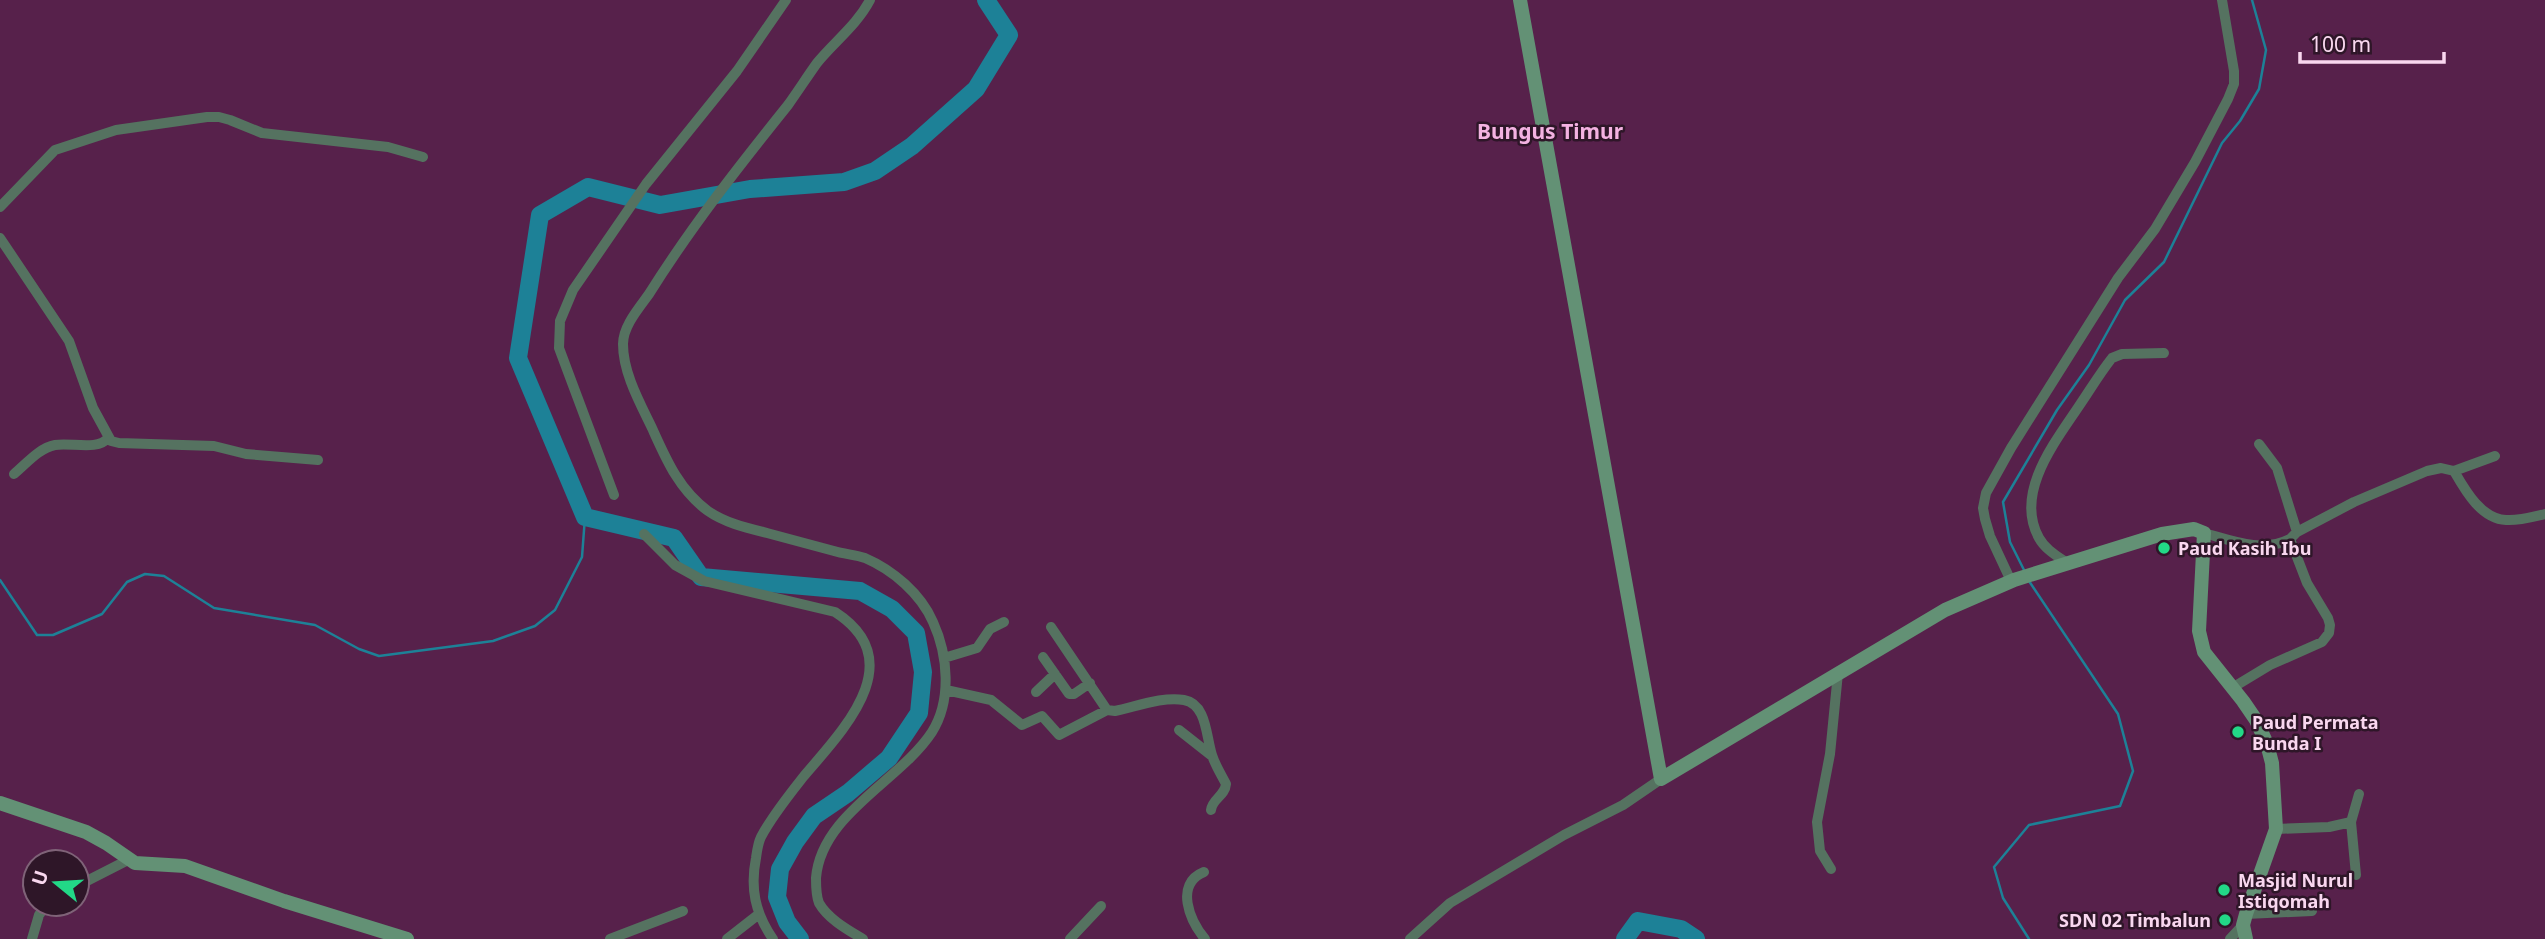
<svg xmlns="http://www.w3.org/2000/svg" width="2545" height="939" viewBox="0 0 2545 939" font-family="'Noto Sans',sans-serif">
<rect width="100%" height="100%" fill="#57214b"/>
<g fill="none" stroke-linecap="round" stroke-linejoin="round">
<path stroke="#1d8197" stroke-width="2.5" d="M2025,572L2010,542L2003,502L2057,410L2089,365L2125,300L2164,262L2222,143L2240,121L2259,89L2266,50L2252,0
M0,580L37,635H53L102,614L127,582L145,574L164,576L214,608L315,625L359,649L379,656L493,641L535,626L555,610L582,557L585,517
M2029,939L2003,898L1994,867L2029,825L2120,806L2133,771L2118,714L2029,581"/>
<path stroke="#1d8197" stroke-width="18" d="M800,939L787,922L777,897L780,869L795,842L814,816L848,793L889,758L919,713L923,672L916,633L892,609L860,591L701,577L674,538L585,517L518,358L540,215L588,187L660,205L750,189L844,182L875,171L912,146L976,89L1009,35L986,0
M1625,939L1638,921L1681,929L1696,939"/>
<path stroke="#557260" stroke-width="10" d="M0,207L55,150L116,130L207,117H219L230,120L262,133L388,147L423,157
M0,238L69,341L93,408L111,441L119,443L214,446L246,454L318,460
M2454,471L2495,456
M14,474C26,464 39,448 55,445C70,442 98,451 108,438
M614,495L559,348L560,321L573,290L646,184L737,71L786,0
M2297,532L2354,502L2427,471L2441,468L2454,471C2465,490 2481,519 2506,520C2518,521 2532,517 2545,514
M2204,533C2233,541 2262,553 2290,539
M644,534L675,565L704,581L835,612C911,661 844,729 804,776C789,795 772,816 761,837C758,843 757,851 756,858C750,888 755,913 773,939
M2067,563C2057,556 2045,549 2039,538C2014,493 2055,442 2079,406C2090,390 2100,373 2112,358L2122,354L2164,353
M2011,581L1990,536L1985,519L1983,508L1986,493L2011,448L2118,278L2155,229L2195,162L2228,99L2234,84V71L2222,0
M1051,627L1107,710L1115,711C1135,707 1163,696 1184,700C1207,704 1206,737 1212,755C1215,765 1221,774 1226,784C1225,796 1212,799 1211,810
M1043,657L1069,694H1074L1090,683
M944,658L977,648L990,629L1004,622
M2232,688L2270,665L2322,642L2329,633L2330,625L2328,618L2307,583L2290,539L2297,532L2277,468L2259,444
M946,690L991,700L1022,725L1042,716L1059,735L1107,710
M1036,692L1055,674
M1179,730L1212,756
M2351,822L2359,794
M2276,829L2329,827L2351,822L2356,875
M1831,869L1820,851L1817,822L1830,754L1838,673
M1204,872C1174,884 1190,921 1205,939
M77,886L128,860
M2246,914L2312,911
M32,939L39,915L47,904
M610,939L683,911
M727,939L759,914
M863,939C848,930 828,919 819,903C816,896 816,886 816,878C821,814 900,781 932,732C952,700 948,655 933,622C921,594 893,570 865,558C856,555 844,554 834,551C812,545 789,539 767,533C747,528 725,523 708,511C679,490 666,459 652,428C640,403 623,373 623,344C623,326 639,308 649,294C691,227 739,166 788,105C798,91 807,77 817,63C834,42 857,25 870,0
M1070,939L1101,906
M1410,939L1450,903L1564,835L1623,805L1661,779
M2230,939L2243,925"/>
<path stroke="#639175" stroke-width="14" d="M1520,0L1661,779L1945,610L2014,580L2162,534L2194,529L2204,533L2199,631L2204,652L2243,701L2256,720L2267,744L2272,763L2276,829L2246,914L2243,925L2246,939
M0,803L86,832L106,843L135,863L185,866L284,901L407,939"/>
</g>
<g fill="#22d887" stroke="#2e1628" stroke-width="2.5">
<circle cx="2164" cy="548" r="7"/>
<circle cx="2238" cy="732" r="7"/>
<circle cx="2224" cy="890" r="7"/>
<circle cx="2225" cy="920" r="7"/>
</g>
<g text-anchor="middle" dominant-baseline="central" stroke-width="5" stroke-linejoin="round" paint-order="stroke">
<g font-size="18" font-weight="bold" fill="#f9d7ef" stroke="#2e1628" text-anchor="start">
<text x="2178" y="548">Paud Kasih Ibu</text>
<text x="2252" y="722">Paud Permata<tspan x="2252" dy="21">Bunda I</tspan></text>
<text x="2238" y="880">Masjid Nurul<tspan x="2238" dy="21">Istiqomah</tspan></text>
<text x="2211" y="920" text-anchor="end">SDN 02 Timbalun</text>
</g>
<g font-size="21" font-weight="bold" fill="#f4b2e2" stroke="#2e1628">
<text x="1550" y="131">Bungus Timur</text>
</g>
</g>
<g transform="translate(56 883) rotate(288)"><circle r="33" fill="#2e1628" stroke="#7f6378" stroke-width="2"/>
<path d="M0-5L12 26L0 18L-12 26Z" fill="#22d887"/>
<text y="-10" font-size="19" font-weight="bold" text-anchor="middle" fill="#f9d7ef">U</text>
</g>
<path d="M2300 52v10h144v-10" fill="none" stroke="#f9d7ef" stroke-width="3.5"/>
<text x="2310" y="52" font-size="21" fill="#f9d7ef" stroke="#2e1628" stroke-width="5" paint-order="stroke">100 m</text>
</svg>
